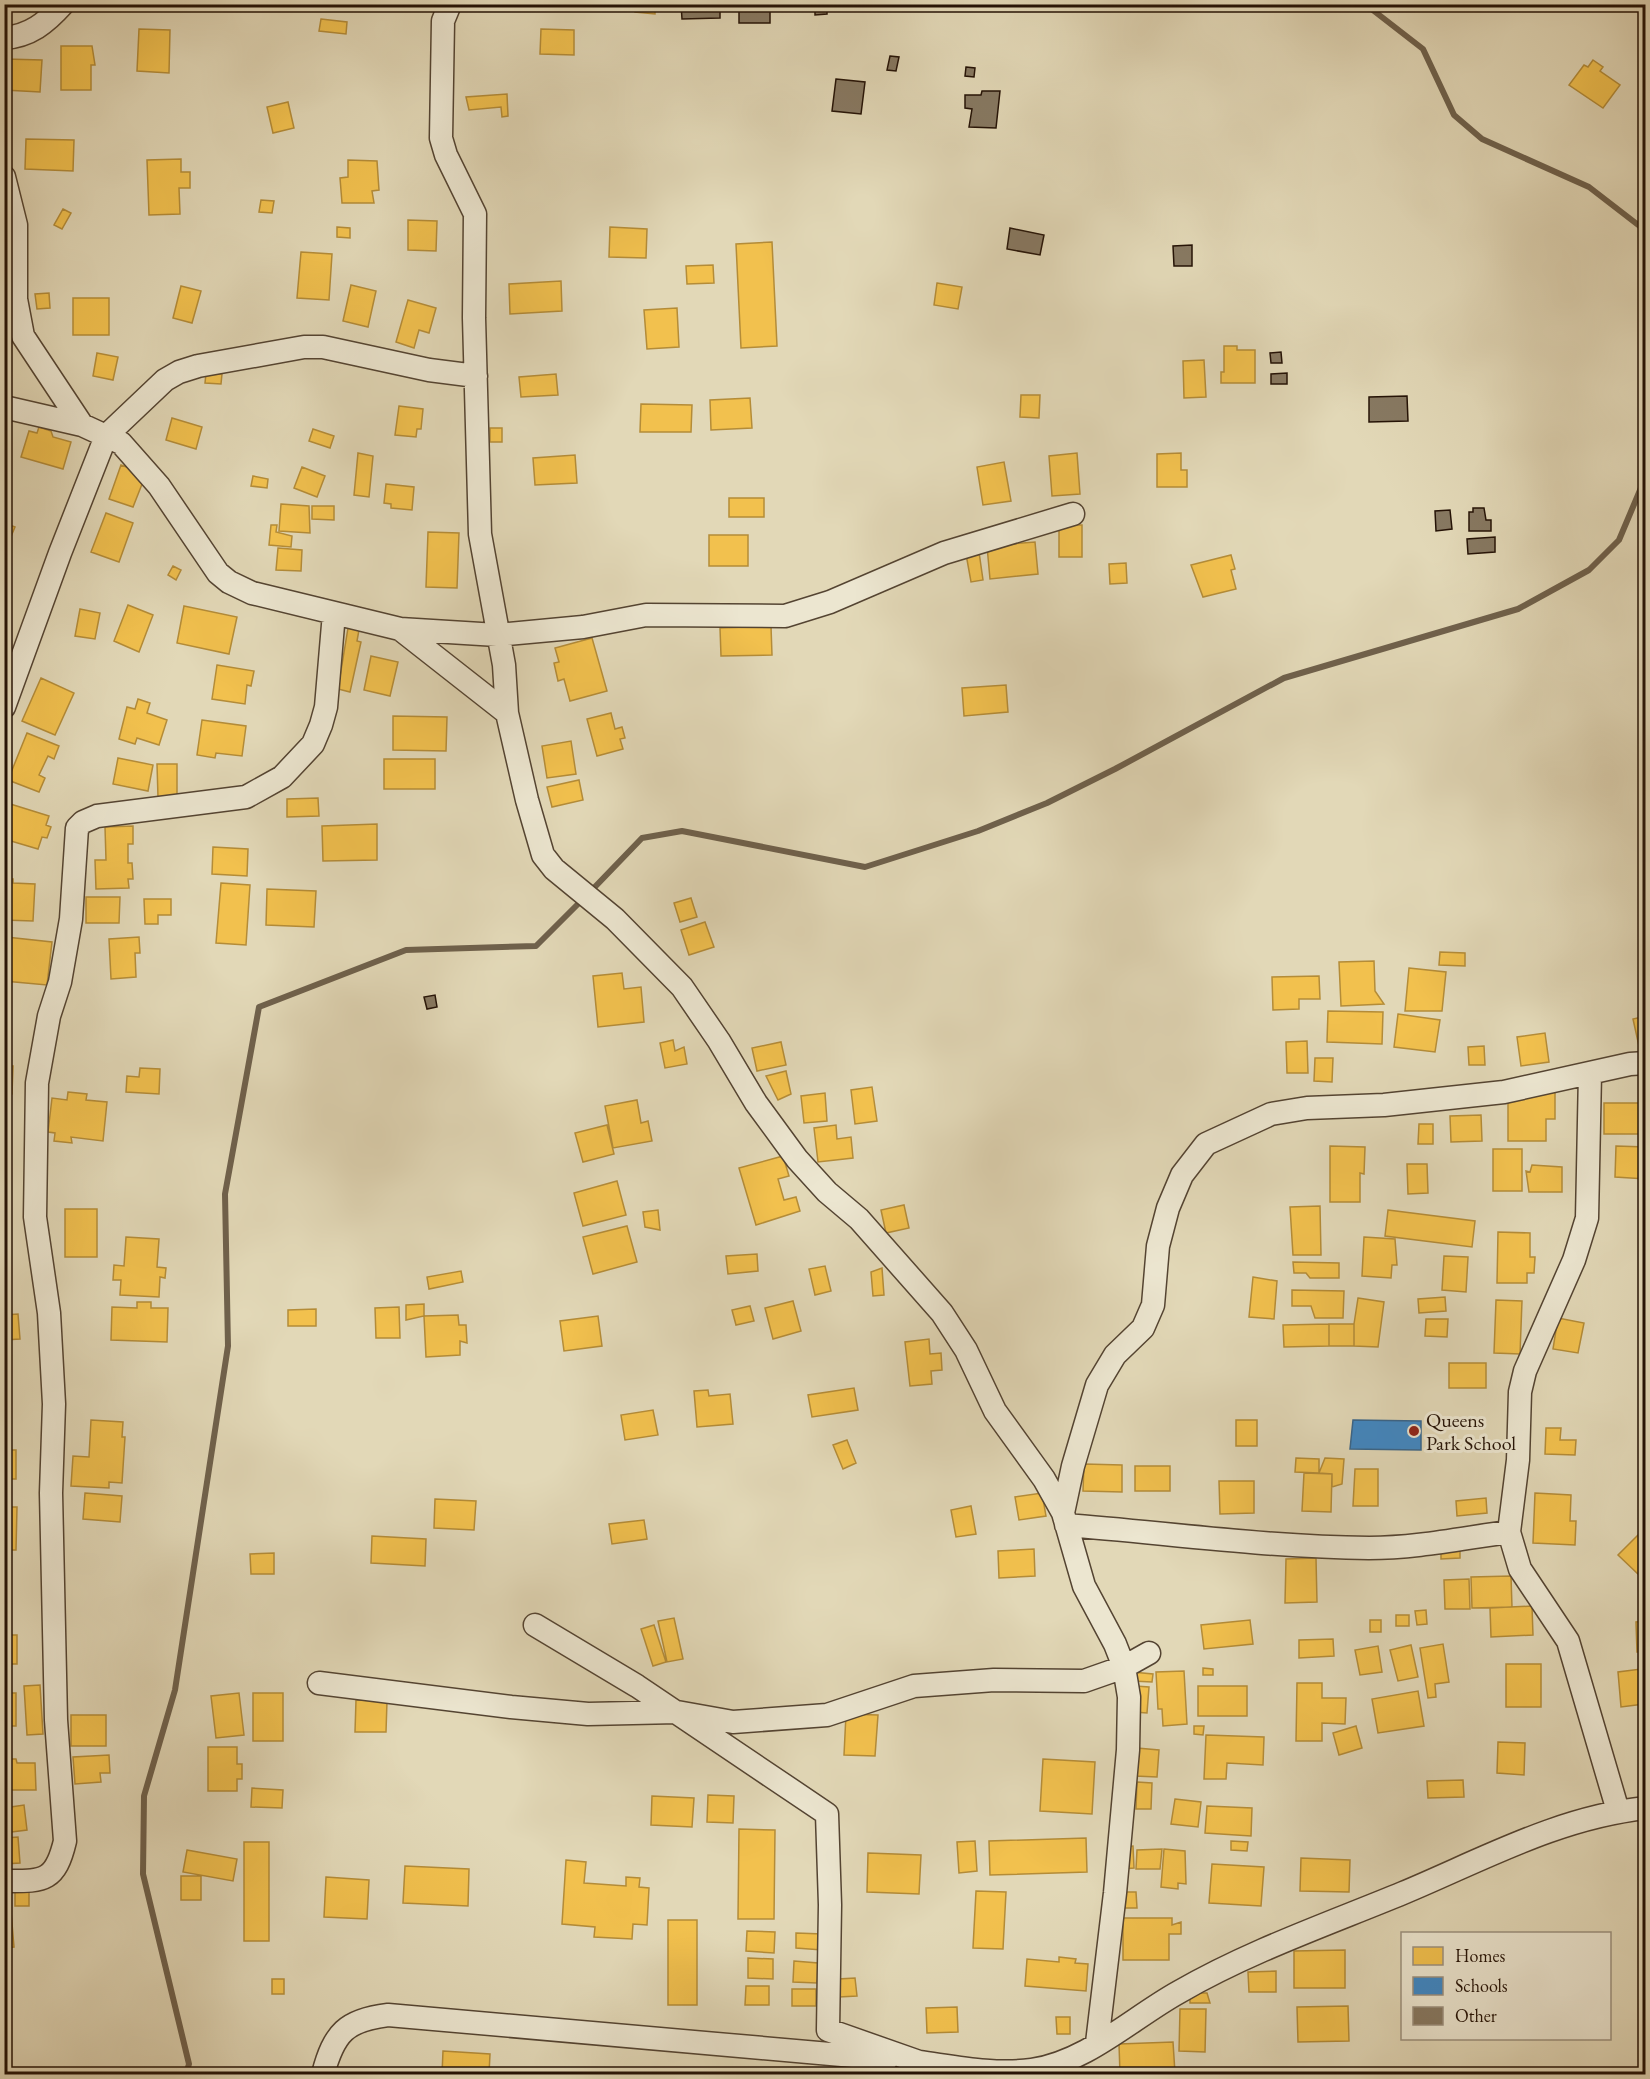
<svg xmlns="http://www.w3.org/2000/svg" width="1650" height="2079" viewBox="0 0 1650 2079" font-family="'EB Garamond',serif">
<rect width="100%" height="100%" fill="#e2d8b7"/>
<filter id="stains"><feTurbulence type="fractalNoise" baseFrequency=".00333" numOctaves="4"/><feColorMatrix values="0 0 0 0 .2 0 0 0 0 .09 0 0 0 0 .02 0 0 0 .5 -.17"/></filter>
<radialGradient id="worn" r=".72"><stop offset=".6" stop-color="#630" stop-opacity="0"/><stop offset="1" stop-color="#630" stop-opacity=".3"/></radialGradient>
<path fill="#f2c14e" stroke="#b48c38" stroke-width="1.5" d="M542,4H553V9H542Z
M635,4H655V14L635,12Z
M321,19L347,22L346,34L319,31Z
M139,29L170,30L169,73L137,71Z
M541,29L574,30V55L540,54Z
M61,46H92L95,65H91V90H61Z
M5,59L42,60L40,92L4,90Z
M1593,60L1603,67L1600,71L1620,85L1603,108L1569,85L1584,65L1588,67Z
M507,94L508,116L502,117L501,107L469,110L466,97Z
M288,102L294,128L273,133L267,107Z
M26,139L74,140L73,171L25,169Z
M181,159V172H190V188H179L180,214L149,215L147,160Z
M348,160L377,161L379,190L372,191L374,203H342L340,178L348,177Z
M261,200L274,201L272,213L259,212Z
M63,209L71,213L62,229L54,225Z
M408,220L437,221L436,251L408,250Z
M337,227L350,228V238L337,237Z
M610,227L647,229L646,258L609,257Z
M772,242L777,346L741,348L736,244Z
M301,252L332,254L329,300L297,298Z
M713,265L714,283L687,284L686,266Z
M561,281L562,311L510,314L509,284Z
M937,283L962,287L958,309L934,305Z
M351,285L376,291L368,327L343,321Z
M181,286L201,291L192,323L173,318Z
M49,293L50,308L37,309L35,294Z
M73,298H109V335H73Z
M408,300L436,308L429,333L419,330L414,348L396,342Z
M677,308L679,347L647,349L644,310Z
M1224,346H1237V350H1255V383H1221V372H1224Z
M97,353L118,357L113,380L93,376Z
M1204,360L1206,397L1184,398L1183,361Z
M206,373L222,374L221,384L205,383Z
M556,374L558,395L521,397L519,377Z
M1021,395H1040L1039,418L1020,417Z
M750,398L752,428L711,430L710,400Z
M641,404L692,405L691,432H640Z
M399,406L423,409L421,429H417L416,437L395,435Z
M172,418L202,427L196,449L166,440Z
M39,427L51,431L53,437L71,442L63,469L21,457L29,431L37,433Z
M490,428H502V442H490Z
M313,429L334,436L330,448L309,441Z
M358,453L373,456L369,497L354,495Z
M1077,453L1080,494L1052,496L1049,456Z
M1181,453V470H1187V487H1157V454Z
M575,455L577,483L535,485L533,458Z
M1004,462L1011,501L983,505L977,467Z
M121,465L146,474L133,507L109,499Z
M302,467L325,476L317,497L294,488Z
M253,476L268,479L267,488L251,486Z
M386,484L414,487L412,510L391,508V504L384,503Z
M729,498H764V517H729Z
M281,504L309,506L310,533L279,531Z
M312,506H334V520L312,519Z
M106,513L133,523L119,562L91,552Z
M4,523L15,527L7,546L4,545Z
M271,525H277L276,532L292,536L291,547L269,545Z
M1059,525H1082V557H1059Z
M428,532L459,533L457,588L426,587Z
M709,535H748V566H709Z
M1035,542L1038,574L990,579L987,546Z
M278,548L302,550L301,571L276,570Z
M979,552L983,580L971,582L966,554Z
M1231,555L1235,569L1231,570L1236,589L1203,597L1191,565Z
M1126,563L1127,583L1110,584L1109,564Z
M173,566L181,570L176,580L168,575Z
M128,605L153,615L139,652L114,641Z
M184,606L237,617L229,654L177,643Z
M80,609L100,613L95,639L75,636Z
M771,626L772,655L721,656L720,628Z
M348,628L359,630L357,641L361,642L350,692L338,689Z
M592,638L607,691L570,701L564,679L558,681L554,663L559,662L555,648Z
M371,656L398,662L390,696L364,690Z
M217,665L254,671L251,686L247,685L245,704L212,699Z
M41,678L74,693L55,735L22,721Z
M1006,685L1008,712L964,716L962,688Z
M138,699L150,703L147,713L167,720L159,745L137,738L135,744L119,739L127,707L135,709Z
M611,713L615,729L622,727L625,738L620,739L623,749L597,756L587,719Z
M393,716L447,717L446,751L393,750Z
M202,720L246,726L242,756L216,753L215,758L197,755Z
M27,733L59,746L54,759L48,756L39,775L45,778L39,792L8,780Z
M571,741L576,774L547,778L542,746Z
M118,758L153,765L148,791L113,784Z
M384,759H435V789H384Z
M157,764H177V797H158Z
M579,780L583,800L552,807L547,787Z
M318,798L319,816L287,817V799Z
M4,802L49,816L46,825L51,827L47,838L42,837L38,849L4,839Z
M377,824V860L323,861L322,826Z
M133,826V844H128V863H132L133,879H128L129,888L96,889L95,860H106L105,827Z
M213,847L248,849L247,876L212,874Z
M4,879H13V883L35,884L33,921L4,920Z
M221,883L250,885L246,945L216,943Z
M267,889L316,891L314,927L266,925Z
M86,897H120L119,923H86Z
M691,898L697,917L680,922L674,903Z
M144,899H171V915H158V924H145Z
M705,922L714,947L689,955L681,930Z
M6,937L52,942L47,985L4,981Z
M139,937L140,953H135L136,977L111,979L109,939Z
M1440,952L1465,953V966L1439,965Z
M1374,961L1375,991L1384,1004L1341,1006L1339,962Z
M1409,968L1446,972L1442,1011H1405Z
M622,973L624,989L641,987L644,1022L598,1027L593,976Z
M1319,976L1320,999H1299V1009L1273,1010L1272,977Z
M1328,1011L1383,1012L1382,1044L1327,1042Z
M1398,1014L1440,1020L1435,1052L1394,1047Z
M1646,1016V1050L1640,1051L1633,1019Z
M1545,1033L1549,1062L1521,1066L1517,1037Z
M673,1040L675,1051L684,1047L687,1064L665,1068L660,1043Z
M1307,1041L1308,1073H1287L1286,1042Z
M781,1042L786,1065L757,1071L752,1048Z
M1484,1046L1485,1065H1469L1468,1047Z
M1315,1058H1333L1332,1082L1314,1081Z
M4,1066H13L12,1094L4,1093Z
M140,1068L160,1069L159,1094L126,1092L127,1076L139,1077Z
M786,1071L791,1094L778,1100L766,1076Z
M872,1087L877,1121L855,1124L851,1090Z
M1508,1091H1555V1119H1546V1141H1508Z
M68,1092L87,1094L86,1100L107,1102L103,1141L71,1137L72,1143L54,1141L55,1133L48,1132L52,1098L67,1100Z
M825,1093L827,1121L804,1123L801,1096Z
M637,1100L641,1123L648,1121L652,1141L613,1148L605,1106Z
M1604,1103H1646V1134H1604Z
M1481,1115L1482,1141L1451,1142L1450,1116Z
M1419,1124H1433V1144H1418Z
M607,1125L614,1154L583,1162L575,1133Z
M836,1125L837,1139L851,1137L853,1158L818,1162L814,1128Z
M1330,1146L1365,1147L1364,1174L1360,1173V1202H1330Z
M1616,1146L1646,1147V1179L1615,1177Z
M1493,1149H1522V1191H1493Z
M783,1156L789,1176L778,1179L784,1200L796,1197L800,1211L756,1225L739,1168Z
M1407,1164H1427L1428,1193L1408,1194Z
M1532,1165L1562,1167V1192H1529L1526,1171L1530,1172Z
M617,1181L626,1215L583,1226L574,1193Z
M904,1205L909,1228L886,1233L881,1210Z
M1320,1206L1321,1255H1293L1290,1207Z
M65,1209H97V1257H65Z
M658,1210L660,1230L645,1227L643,1212Z
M1388,1210L1475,1221L1472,1247L1385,1236Z
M627,1226L637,1262L593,1274L583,1237Z
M1498,1232L1530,1233V1257H1535L1534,1273H1527V1283H1497Z
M126,1237L159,1239L157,1267L166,1268L165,1278L160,1277L159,1297L120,1295L121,1280H113L114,1265L124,1266Z
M1364,1237L1395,1239L1397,1265H1392L1391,1278L1362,1276Z
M757,1254L758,1271L728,1274L726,1256Z
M1444,1256L1468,1257L1466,1292L1442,1290Z
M1293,1262L1339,1263V1278H1310L1306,1273H1294Z
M825,1266L831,1291L815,1295L809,1269Z
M882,1268L884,1295L873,1296L871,1272Z
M461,1271L463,1282L429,1289L427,1277Z
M1253,1277L1277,1281L1274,1319L1249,1317Z
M1292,1290L1344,1291L1343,1318H1315L1311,1306H1292Z
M1445,1297L1446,1311L1419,1313L1418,1299Z
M1358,1298L1384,1302L1378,1347L1354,1346V1324Z
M1496,1300L1522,1301L1520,1354L1494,1353Z
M793,1301L801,1331L773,1339L765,1308Z
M137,1302H151V1308H168L167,1342L111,1340L112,1307L137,1308Z
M424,1304V1316L406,1320V1305Z
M750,1306L754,1321L736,1325L732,1310Z
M399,1307L400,1338H376L375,1308Z
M316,1309V1326H288V1310Z
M18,1314L20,1339L4,1340V1315Z
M458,1315L459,1325H466L467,1343L460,1341V1355L426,1357L424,1316Z
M598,1316L602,1346L564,1351L560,1321Z
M1558,1318L1584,1323L1578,1353L1553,1349Z
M1426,1319H1448L1447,1337L1425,1336Z
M1329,1324V1346L1284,1347L1283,1325Z
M1329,1324H1354V1346H1329Z
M929,1339L930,1354L941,1353L942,1370L931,1371L932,1384L910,1386L905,1342Z
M1449,1363H1486V1388H1449Z
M854,1388L858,1410L812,1417L808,1395Z
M708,1390L709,1396L730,1394L733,1424L697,1427L694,1391Z
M653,1410L658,1435L625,1440L621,1415Z
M91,1420L123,1422L122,1437H125L122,1483L109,1482V1488L71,1486L73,1456L89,1457Z
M1236,1420H1257V1446H1236Z
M1546,1428H1561L1560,1440H1576L1575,1455L1545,1454Z
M847,1440L856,1463L843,1469L833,1445Z
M4,1450H16V1479H4Z
M1296,1458L1319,1459V1473L1295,1472Z
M1325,1458L1344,1459L1342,1484L1332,1487V1474L1319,1473Z
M1084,1464L1122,1465V1492L1083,1491Z
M1135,1466H1170V1491H1135Z
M1355,1469H1378V1506H1353Z
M1304,1473L1332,1474L1331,1512L1302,1511Z
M1219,1481H1254V1513L1220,1514Z
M85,1493L122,1496L120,1522L83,1519Z
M1042,1493L1046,1516L1019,1520L1015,1497Z
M1535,1493L1571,1495L1570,1521H1576L1575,1545L1533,1543Z
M1486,1498L1487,1513L1457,1516L1456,1501Z
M435,1499L476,1501L474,1530L434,1528Z
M971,1506L976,1534L956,1537L951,1510Z
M4,1507H17L16,1550H4Z
M644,1520L647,1539L612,1544L609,1524Z
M1646,1527V1569L1639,1575L1618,1555Z
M372,1536L426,1539L425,1566L371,1563Z
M1460,1547V1558L1441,1559V1548Z
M1034,1549L1035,1576L999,1578L998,1551Z
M274,1553V1574H251L250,1554Z
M1316,1558L1317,1602L1285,1603L1286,1559Z
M1511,1576L1512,1607L1472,1608L1471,1577Z
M1469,1579L1470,1609H1445L1444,1580Z
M1532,1606L1533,1635L1491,1637L1490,1608Z
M1426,1610L1427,1624L1417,1625L1415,1611Z
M1396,1615H1409V1626H1396Z
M674,1618L683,1659L667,1662L658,1621Z
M1250,1620L1253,1644L1204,1649L1201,1625Z
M1370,1620H1381V1632H1370Z
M1646,1621V1652H1637L1636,1622Z
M654,1625L666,1662L653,1666L641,1629Z
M4,1635H17V1664H4Z
M1333,1639L1334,1656L1299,1658V1640Z
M1443,1644L1449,1682L1435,1684L1436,1697L1428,1698L1420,1648Z
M1411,1645L1418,1677L1398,1681L1390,1650Z
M1378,1646L1382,1672L1360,1675L1355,1650Z
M1506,1664H1541V1707H1506Z
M1203,1668L1213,1669V1675H1203Z
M1641,1669L1644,1704L1621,1707L1618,1672Z
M1184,1671L1187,1724L1163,1726L1162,1709H1158L1156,1672Z
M1132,1672L1153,1674L1152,1682L1132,1681Z
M1297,1683H1322V1698H1346L1345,1724L1322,1723V1741H1296Z
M40,1685L43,1734L27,1735L24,1686Z
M1135,1686L1149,1687L1147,1713L1134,1712Z
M1198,1686H1247V1716H1198Z
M1418,1691L1424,1726L1378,1733L1372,1699Z
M4,1693H16V1726H4Z
M239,1693L244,1735L216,1738L211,1696Z
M253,1693H283V1741H253Z
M356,1700L387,1701L386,1732H355Z
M846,1714L878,1715L875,1756L844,1755Z
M71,1715H106V1746H71Z
M1194,1726H1204L1203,1735L1194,1734Z
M1356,1726L1362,1748L1339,1755L1333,1733Z
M1206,1735L1264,1737L1263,1765L1227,1763L1226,1779H1204Z
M1498,1742L1525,1743L1524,1775L1497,1773Z
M208,1747H237V1764H242V1779H237V1791H208Z
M1137,1748L1159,1750L1157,1777L1135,1776Z
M109,1755L110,1773H100L101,1782L75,1784L73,1757Z
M4,1759H16L17,1763H35L36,1790H4Z
M1043,1759L1095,1762L1092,1814L1040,1811Z
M1463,1780L1464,1797L1428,1798L1427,1781Z
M1137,1782L1152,1783L1151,1809H1136Z
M252,1788L283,1790L282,1808L251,1807Z
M708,1795L734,1796L733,1823L707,1822Z
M652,1796L694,1798L692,1827L651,1825Z
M1175,1799L1201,1802L1198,1827L1171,1824Z
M24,1805L27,1830L4,1833V1808Z
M1207,1806L1252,1808L1251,1836L1205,1833Z
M739,1829L775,1830L774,1919H738Z
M18,1837L20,1863L4,1864V1838Z
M1086,1838L1087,1872L990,1875L989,1841Z
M975,1841L977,1871L959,1873L957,1842Z
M1231,1841L1248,1842L1247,1851L1231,1850Z
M244,1842H269V1941H244Z
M1133,1846L1134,1868L1122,1869L1121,1847Z
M1162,1849L1160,1869H1136L1137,1850Z
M1164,1849L1185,1851L1186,1884L1178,1883V1889L1161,1887Z
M187,1850L237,1859L233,1881L183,1872Z
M868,1853L921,1855L919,1894L867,1892Z
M1301,1858L1350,1860L1349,1892L1300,1891Z
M566,1860L586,1862L584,1883L626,1886V1877L640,1878L639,1887L649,1888L647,1925L633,1924L632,1939L594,1937L595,1927L562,1924Z
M1212,1864L1264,1867L1261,1906L1209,1903Z
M405,1866L469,1869L468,1906L403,1903Z
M181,1876H201V1900H181Z
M326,1877L369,1880L367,1919L324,1917Z
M15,1888L29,1889V1906H15Z
M976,1891L1006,1892L1003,1949L973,1948Z
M1120,1892H1136L1137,1908H1121Z
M4,1900H10L14,1947L4,1948Z
M1123,1918H1172V1925L1181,1922V1934H1169V1960H1123Z
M668,1920H697V2005H668Z
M747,1931L775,1932L774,1953L746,1951Z
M796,1933L823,1934L822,1950L796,1948Z
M1345,1950V1988H1294V1951Z
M1059,1957L1076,1959L1075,1963L1088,1964L1086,1991L1025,1986L1027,1959L1059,1962Z
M748,1958L773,1959V1979L748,1978Z
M794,1961L818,1963L817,1983L793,1982Z
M1276,1971V1992H1249L1248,1972Z
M855,1978L857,1996L839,1997L838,1979Z
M272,1979H284V1994H272Z
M746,1986H769V2005H745Z
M792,1989H816V2006H792Z
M1190,1993H1207L1210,2003H1190Z
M1348,2006L1349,2041L1298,2042L1297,2007Z
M957,2007L958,2032L927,2033L926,2008Z
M1180,2009H1206L1205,2052L1179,2051Z
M1056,2017H1070V2034H1057Z
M1173,2042L1175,2073L1120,2074L1119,2044Z
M443,2051L490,2054L489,2074H442Z
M1348,2073V2074H1299Z"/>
<path fill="#3f88c5" stroke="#37658c" stroke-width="1.5" d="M1353,1420L1421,1421V1450L1350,1449Z"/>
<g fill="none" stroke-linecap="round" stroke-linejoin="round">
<path stroke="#6f614c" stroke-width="6" d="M1365,4L1423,49L1454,115L1482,139L1589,187L1646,231
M590,892L642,838L682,831L865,867L978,831L1047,803L1115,769L1284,678L1518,609L1589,570L1619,540L1646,476
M186,2074L189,2064L143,1874L144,1796L175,1690L228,1346L225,1194L259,1007L406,950L536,946L583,899"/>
</g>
<path fill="#877962" stroke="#241206" stroke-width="1.5" d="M681,4H720V18L682,19Z
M739,4H770V23H739Z
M827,4V14L815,15V5Z
M890,56L899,57L896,71L887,70Z
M966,67L975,68L974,77L965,76Z
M836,79L865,82L861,114L832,111Z
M982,91H1000L996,128L969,127L972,109L965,108V95H981Z
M1010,228L1044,235L1040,255L1007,249Z
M1192,245V266H1174L1173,246Z
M1281,352L1282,363H1271L1270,353Z
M1287,373V384H1271V374Z
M1407,396L1408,421L1369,422V397Z
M1473,508H1484L1486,520H1491V531H1469V512H1473Z
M1450,510L1452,529L1436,531L1435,511Z
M1495,537V552L1468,554L1467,539Z
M435,995L437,1007L427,1009L424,997Z"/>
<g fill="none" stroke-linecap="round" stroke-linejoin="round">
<defs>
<path id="minor" d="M450,4L443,21L441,138L446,155L475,214L474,318L480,534L504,665L507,713
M4,38C30,36 46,23 63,4
M4,177L16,225V299L23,336L82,425
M4,407L82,425L121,443L159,486L218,573L229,582L252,593L400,629L497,635L583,627L646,615L785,616L830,602L944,553L1073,514
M400,629L507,713L527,800L543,855L554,869L615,919L682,987L719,1041L756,1103L797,1159L827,1192L859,1219L942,1313L966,1350L995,1411L1044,1479L1063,1513
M4,707L60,553L106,436L165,380L179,372L198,366L304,347H323L429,370L476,376
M1590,1073L1587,1218L1574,1260L1525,1371L1520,1392L1518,1460L1509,1532L1520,1569L1568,1641L1618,1811
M1066,1525C1167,1533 1268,1547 1369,1548C1417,1548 1463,1538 1509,1532
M535,1625L637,1686L827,1814L830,1905L828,2030L919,2062
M319,1683L511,1707L588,1714L677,1712L733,1722L827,1715L914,1686L994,1680L1084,1681L1124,1667L1149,1653
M4,1881C43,1881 55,1883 65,1841L56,1720L51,1493L54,1404L49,1313L35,1217L37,1083L49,1016L60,982L71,919L77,828L83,822L97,816L246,797L282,777L313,744L321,725L326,707L334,613
M1097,2043L1115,1893L1128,1750L1129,1697L1124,1667L1115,1644L1084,1586L1063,1513L1073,1466L1097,1385L1115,1355L1143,1328L1153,1305L1158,1246L1168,1208L1182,1175L1206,1144L1271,1114L1307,1108L1384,1105L1504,1092L1630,1064L1646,1063
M323,2074C334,2033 346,2020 388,2015L887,2059
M919,2074V2062C956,2067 995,2075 1032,2070C1087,2062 1132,2018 1179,1992C1250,1951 1328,1924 1403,1893C1482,1860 1559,1817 1646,1808"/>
</defs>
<use href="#minor" stroke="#544432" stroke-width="25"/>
<use href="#minor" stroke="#ece6d0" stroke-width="22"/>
</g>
<circle fill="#8f2418" stroke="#ece6d0" stroke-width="2" cx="1414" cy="1431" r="6"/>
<g text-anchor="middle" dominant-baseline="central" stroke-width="6" stroke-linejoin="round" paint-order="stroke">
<g font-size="20" fill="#241206" stroke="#ece6d0" text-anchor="start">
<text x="1426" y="1420">Queens<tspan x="1426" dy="23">Park School</tspan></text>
</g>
</g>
<rect width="1650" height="2079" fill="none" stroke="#e2d8b7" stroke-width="24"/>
<rect x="6" y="6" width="1638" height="2067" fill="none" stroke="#241206" stroke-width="3"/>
<rect x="12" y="12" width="1626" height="2055" fill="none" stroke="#241206" stroke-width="1.5"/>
<rect x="1401" y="1932" width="210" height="108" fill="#ece6d0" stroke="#9c917f" stroke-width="1.5"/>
<rect x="1413" y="1947" width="30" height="18" fill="#f2c14e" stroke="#9c917f" stroke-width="1.5"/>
<text x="1455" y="1962" font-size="18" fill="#241206">Homes</text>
<rect x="1413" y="1977" width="30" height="18" fill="#3f88c5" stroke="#9c917f" stroke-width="1.5"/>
<text x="1455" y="1992" font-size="18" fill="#241206">Schools</text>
<rect x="1413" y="2007" width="30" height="18" fill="#877962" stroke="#9c917f" stroke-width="1.5"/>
<text x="1455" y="2022" font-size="18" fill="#241206">Other</text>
<rect width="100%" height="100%" filter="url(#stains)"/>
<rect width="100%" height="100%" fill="url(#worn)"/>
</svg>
